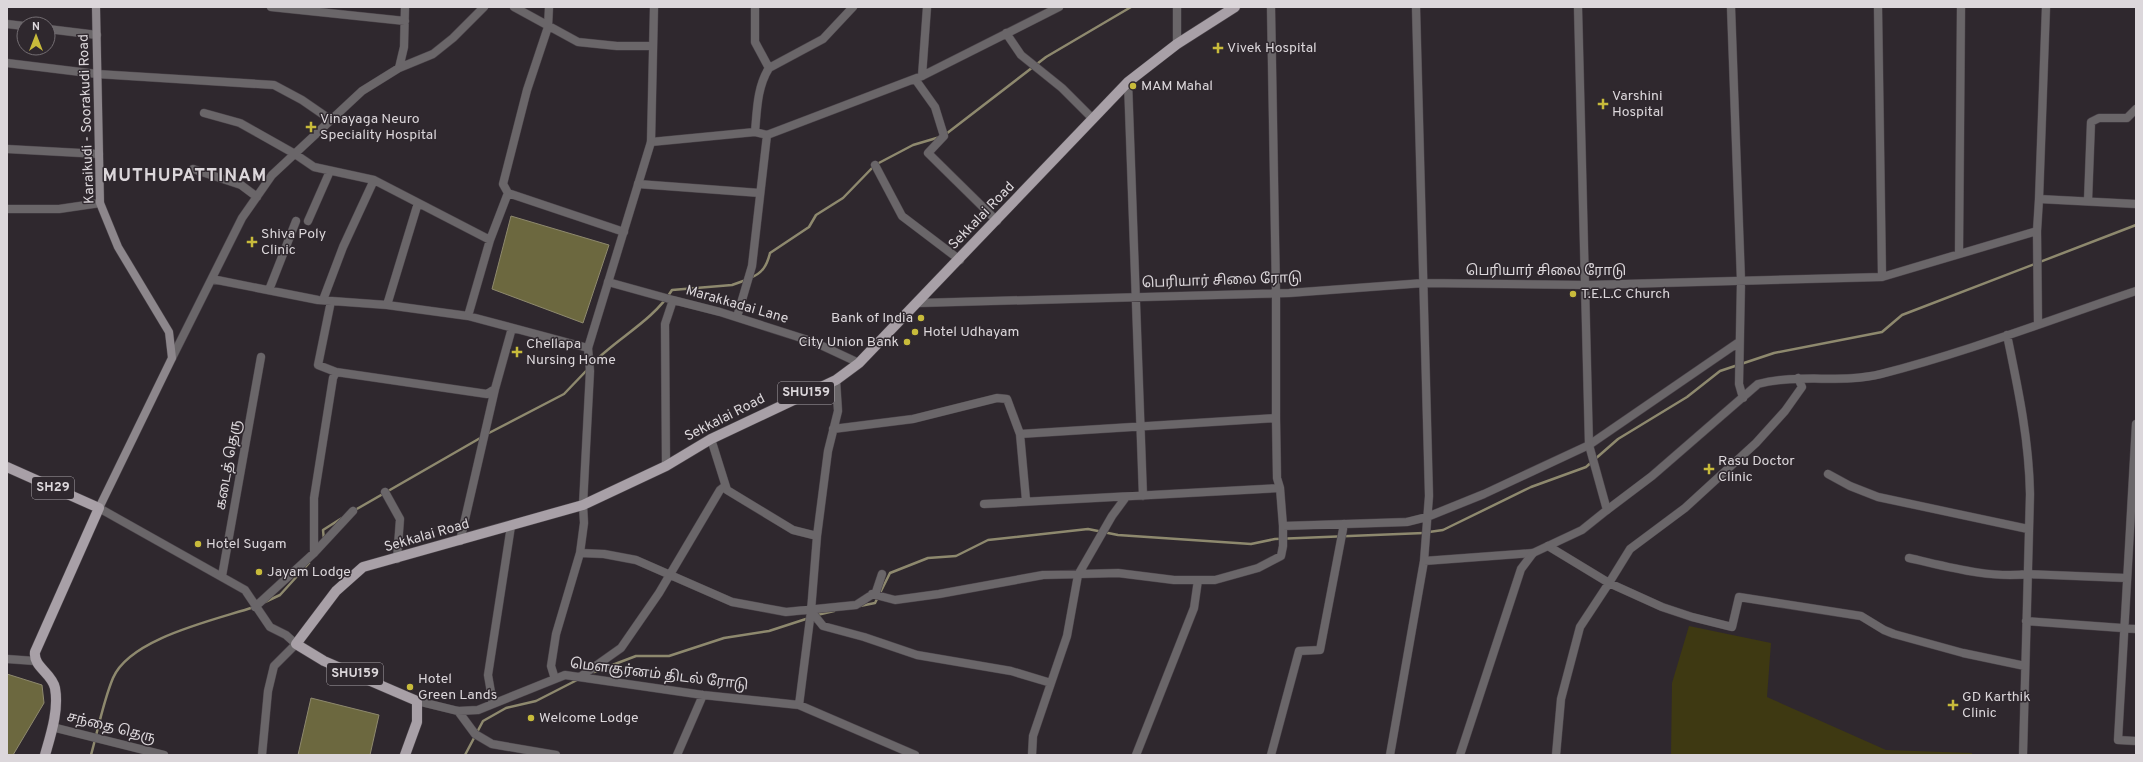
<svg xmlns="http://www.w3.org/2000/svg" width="2143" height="762" viewBox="0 0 2143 762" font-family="Overpass,'Noto Sans Tamil',sans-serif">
<rect width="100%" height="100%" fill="#2f282e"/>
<path fill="#3e3912" d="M1689,626L1771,643L1767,697L1886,750L1972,753V755H1671L1672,683Z"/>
<path fill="#6c683f" stroke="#8e896e" d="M511,216L609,245L583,323L492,289Z
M7,674L42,685L44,703L13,755H7Z
M311,698L379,715L370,755H298Z"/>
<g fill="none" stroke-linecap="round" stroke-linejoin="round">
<path stroke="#8e896e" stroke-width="2.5" d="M946,134L1046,57L1131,7
M750,278C763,273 767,265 770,253L809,227L816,215L843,198L875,165L913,145L940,137
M592,364C617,338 653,321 672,290L732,285L746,280
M487,434L564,394L587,370
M355,510L482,437
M1429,532L1443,530L1531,487L1586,467L1618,439L1687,397L1720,371L1774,353L1882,332L1902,315L2136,225
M324,540L323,530L342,518
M265,602L280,595L309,563
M860,606L875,603L890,573L928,558L956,556L988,540L1088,529L1118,535L1251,544L1275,539L1424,533
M817,615L834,611
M594,672L636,656H669L724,638L769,631L809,618
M91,755C98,730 103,702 113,678C130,638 215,620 254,607
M465,755L483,721L506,708L536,701L579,679"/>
<defs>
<path id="minor" d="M271,7L405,21
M514,7L578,42L617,46H652
M549,7L548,27L527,90L503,184L508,193L624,232
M755,7V42L769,68
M1271,7L1276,293V418L1277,478L1280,488
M1416,7L1429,496L1424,561
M1731,7L1741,281L1739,384L1743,398
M1878,7L1882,277
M7,24L24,26
M48,29L97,35
M1006,33L1021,55L1062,88L1093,119
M1177,44V7
M7,63L97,74L274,85L302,100L331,120
M399,68L433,54L453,38L484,7
M769,68L823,39L853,7
M922,76L927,7
M915,79L935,107L944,136L928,153L997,221
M1128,82L1143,496
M204,113L240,123L295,154L314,167L374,180L490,240
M755,132C757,110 757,87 769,68
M651,142L755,132L767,135L922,76L1059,7
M7,149L99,154
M875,165L902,216L960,260
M193,169L241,185L257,197
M638,184L760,193
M2039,199L2046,7
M2088,201L2091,122L2099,118H2127L2136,109
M7,209H59L100,203
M308,221L330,171
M2037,231L2038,324
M1959,253L1961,7
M212,279L318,300L387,305L468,316L588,348
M608,282L673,300
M269,290L296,221
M323,300L343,247L374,180
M331,301L318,365L336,372
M919,303L1289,293L1424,283L1587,285L1882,277L2037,231L2039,199L2136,204
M387,305L418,203
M468,316L490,240L508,193
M737,317L752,266L767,135
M2007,335C2018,388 2029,439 2030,494L2023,755
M172,358L242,218L272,175L362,91L399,68L404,47L405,7
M2136,424L2118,740L2136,741
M833,429L913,419L997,398L1007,399L1020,434L1026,500
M1020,434L1276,418
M711,439L727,490L793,530L817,536L811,611L799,705
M666,466L665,324L673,300L720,312L814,342L859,363
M1828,474L1850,486L1878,497L2028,529
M385,492L400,519L397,559
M583,505L584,523L580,553L604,554L636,560L732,602L786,612L856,605L876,592L882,574
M99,508L245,590L270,627L286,635L296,644
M1607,510L1652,476L1758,384C1798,373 1841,384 1881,374C1968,352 2052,319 2136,291
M1283,526L1407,522L1427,517L1484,494L1589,445L1739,342
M817,536L828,451L838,411L836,380
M460,541L495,389
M1548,546L1609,583L1630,549L1685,508L1756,443L1785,411L1802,387L1798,378
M314,553V498L333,378L336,372L487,394L495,389L512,328
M1909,558C1945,566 1990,579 2028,574L2126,578
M222,576L261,357
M872,594L895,600L939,594L1043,575L1118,573L1174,580H1215L1258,568L1281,556L1283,546V526L1280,488L984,504
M255,607L314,553L353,511
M811,611L823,626L864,637L917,655L1011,671L1051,683L1067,636L1078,575L1112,516L1126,497
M2026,621L2136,629
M7,659L35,661
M580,677L621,648L659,593L720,490L725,486
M555,679L551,666L556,634L580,553
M417,701L458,711L478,710L565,675L703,695L799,705L915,755
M493,704L488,675L511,526
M458,711L475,734L492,744L556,755
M52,727L164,755
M677,755L703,695
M1032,755L1033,736L1051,683
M1136,755L1194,608L1198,580
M1271,755L1299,651L1320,650L1344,524
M1390,755L1424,561L1533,553
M1556,755L1561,699L1580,627L1609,583L1662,607L1692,617L1732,627L1739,597L1861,616L1884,630L1894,634L1963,653L2025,666"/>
<path id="tertiary" d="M583,505L590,371L588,348L651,142L654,7
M262,755L268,691L274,666L296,644
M1460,755L1521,569L1533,553L1582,530L1607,510L1589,445L1578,7"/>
<path id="secondary" d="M96,7L100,203L118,247L169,332L172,358L99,508"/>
<path id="primary" d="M7,467L99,508L35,652C33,667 52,673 55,688C59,710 51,734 45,755
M405,755L417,722V701L324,661L296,644L336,591L363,567L583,505L666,466L711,439L836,380L859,363L1128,82L1177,44L1235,7"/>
</defs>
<use href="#minor" stroke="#4b444a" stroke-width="9"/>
<use href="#tertiary" stroke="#4b444a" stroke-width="9"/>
<use href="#secondary" stroke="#4b444a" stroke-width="9"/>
<use href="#primary" stroke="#4b444a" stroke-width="11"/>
<use href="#minor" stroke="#6a6669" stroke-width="8"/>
<use href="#tertiary" stroke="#6a6669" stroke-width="8"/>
<use href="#secondary" stroke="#8d878c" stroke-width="8"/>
<use href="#primary" stroke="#a8a0a7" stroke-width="10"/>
</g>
<g fill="#c8bb3b" stroke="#2f282e" stroke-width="1.5">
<path d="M1216 42h4v4h4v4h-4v4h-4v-4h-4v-4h4z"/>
<circle cx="1133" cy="86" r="4"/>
<path d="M1601 98h4v4h4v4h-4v4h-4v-4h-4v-4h4z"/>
<path d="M309 121h4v4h4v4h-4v4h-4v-4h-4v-4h4z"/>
<path d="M250 236h4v4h4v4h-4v4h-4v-4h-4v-4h4z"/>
<circle cx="1573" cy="294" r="4"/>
<circle cx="921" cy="318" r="4"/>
<circle cx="915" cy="332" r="4"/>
<circle cx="907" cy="342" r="4"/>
<path d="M515 346h4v4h4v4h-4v4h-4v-4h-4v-4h4z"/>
<path d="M1707 463h4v4h4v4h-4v4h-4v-4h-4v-4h4z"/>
<circle cx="198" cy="544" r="4"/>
<circle cx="259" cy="572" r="4"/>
<circle cx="410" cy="687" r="4"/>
<path d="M1951 699h4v4h4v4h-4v4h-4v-4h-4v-4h4z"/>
<circle cx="531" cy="718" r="4"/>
</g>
<g text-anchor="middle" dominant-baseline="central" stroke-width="3" stroke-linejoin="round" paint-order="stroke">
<g fill="#2f282e" stroke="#a8a2a7" stroke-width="1">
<rect x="778" y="382" width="56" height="22" rx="3"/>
<rect x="32" y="477" width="42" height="22" rx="3"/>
<rect x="327" y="663" width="56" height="22" rx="3"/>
</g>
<g font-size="13" font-weight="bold" fill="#dcd7db">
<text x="806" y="393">SHU159</text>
<text x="53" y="488">SH29</text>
<text x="355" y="674">SHU159</text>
</g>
<g font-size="14" fill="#dcd7db" stroke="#2f282e" text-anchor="start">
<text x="1227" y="48">Vivek Hospital</text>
<text x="1141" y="86">MAM Mahal</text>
<text x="1612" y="96">Varshini<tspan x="1612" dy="16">Hospital</tspan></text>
<text x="320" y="119">Vinayaga Neuro<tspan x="320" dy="16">Speciality Hospital</tspan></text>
<text x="261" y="234">Shiva Poly<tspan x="261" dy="16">Clinic</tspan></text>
<text x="1581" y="294">T.E.L.C Church</text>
<text x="913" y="318" text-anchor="end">Bank of India</text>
<text x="923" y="332">Hotel Udhayam</text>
<text x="899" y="342" text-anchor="end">City Union Bank</text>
<text x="526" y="344">Chellapa<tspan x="526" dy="16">Nursing Home</tspan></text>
<text x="1718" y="461">Rasu Doctor<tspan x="1718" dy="16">Clinic</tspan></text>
<text x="206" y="544">Hotel Sugam</text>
<text x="267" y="572">Jayam Lodge</text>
<text x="418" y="679">Hotel<tspan x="418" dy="16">Green Lands</tspan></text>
<text x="1962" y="697">GD Karthik<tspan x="1962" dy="16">Clinic</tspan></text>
<text x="539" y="718">Welcome Lodge</text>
</g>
<g font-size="14" fill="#dcd7db" stroke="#2f282e">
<text transform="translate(87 119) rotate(-92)">Karaikudi - Soorakudi Road</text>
<text transform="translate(982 216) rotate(-46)">Sekkalai Road</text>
<text x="1546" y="271">பெரியார் சிலை ரோடு</text>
<text transform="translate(1222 281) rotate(-2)">பெரியார் சிலை ரோடு</text>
<text transform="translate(737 305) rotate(16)">Marakkadai Lane</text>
<text transform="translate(725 418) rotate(-27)">Sekkalai Road</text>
<text transform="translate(229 465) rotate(-80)">கடைத் தெரு</text>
<text transform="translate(427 536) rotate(-16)">Sekkalai Road</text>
<text transform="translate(659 675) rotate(7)">மௌகுர்னம் திடல் ரோடு</text>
<text transform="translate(111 728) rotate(14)">சந்தை தெரு</text>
</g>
<g font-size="18" font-weight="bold" letter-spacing="1" fill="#dcd7db" stroke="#2f282e">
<text x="185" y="176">MUTHUPATTINAM</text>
</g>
</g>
<rect width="2143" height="762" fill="none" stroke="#dcd7db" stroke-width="16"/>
<g transform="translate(36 36)"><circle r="19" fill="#2f282e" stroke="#746e73"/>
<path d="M0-3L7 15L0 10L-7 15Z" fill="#c8bb3b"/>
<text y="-6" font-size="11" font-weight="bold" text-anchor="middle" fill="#dcd7db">N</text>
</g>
</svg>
